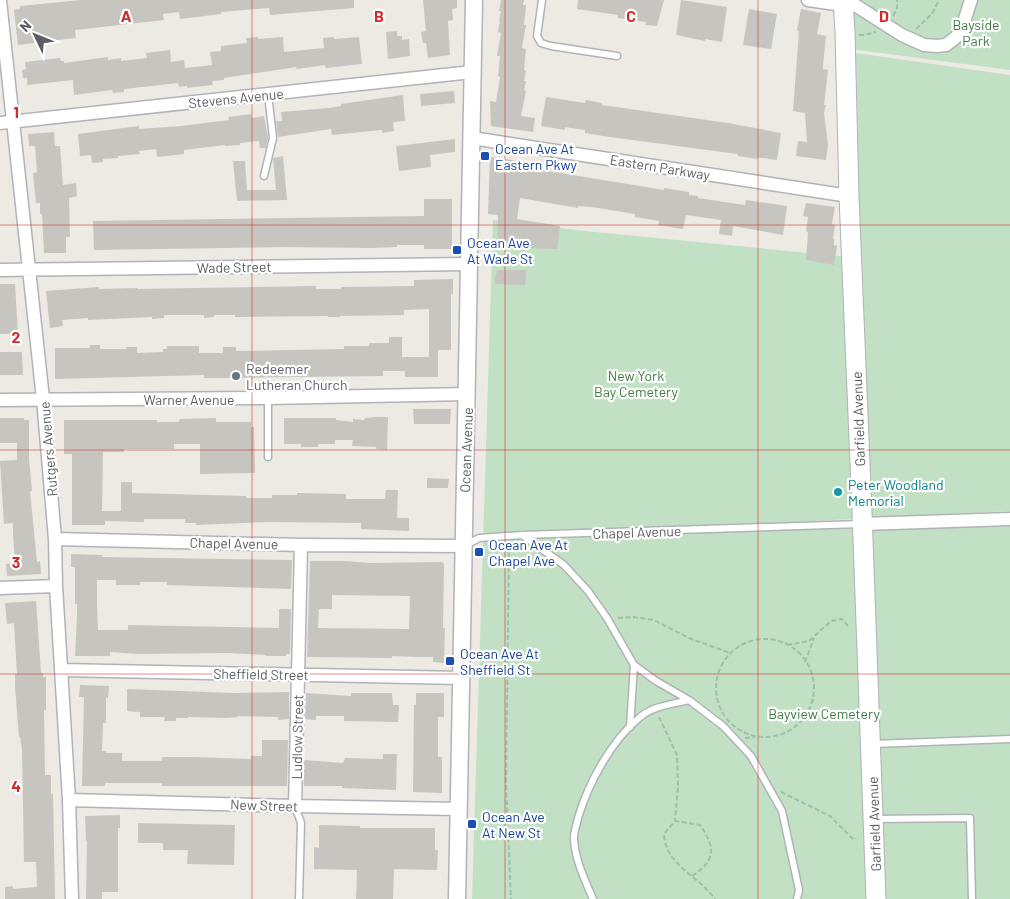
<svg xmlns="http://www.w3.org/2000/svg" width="1010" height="899" viewBox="0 0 1010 899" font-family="Barlow,sans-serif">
<rect width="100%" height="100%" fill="#eceae3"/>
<path fill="#c2e1c4" d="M843,0H1010V70L850,49Z
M856,53L1010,75V511L552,534L1010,522V899H472L493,220L585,231L860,258Z"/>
<path fill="#c7c5c0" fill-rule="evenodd" d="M81,0H354V8L270,15L269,8L221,12V14L180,19L179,12L163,14L164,20L75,30L76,38L18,45L14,10L20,9V6Z
M423,0H457V8L452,9L453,20L448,21L450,55L428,58L426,43H423L421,32L426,31Z
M501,0H524L523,5H526L524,25H526L522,48L526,49L524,70L526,71L524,81H526L524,90L526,91L521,116L535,118L533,132L491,126L490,101L496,102L500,77L498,76L500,56H497L501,33L498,32L500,21H499L501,11H499Z
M578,0H664L657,26L645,25L646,22L618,18V15L577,9Z
M681,0L727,7L722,42L705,39V41L676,35Z
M749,9L777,14L771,49L743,45Z
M801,9L821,13L817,34L826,36L823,65V69L828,70L824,105H826L824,113L828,145L826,160L796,156L798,141L807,142L805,113L793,111L799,31L797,30Z
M397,31V36H402V40L409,39L410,56L388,59L386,32Z
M258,37V39L283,37L284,52L324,48L323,38L334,37V39L359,37L362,64L326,68L325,65L297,69L296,67L224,78V80L212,81L213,85L187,88V86L179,87L178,83L124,89V92L113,93L112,90L74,95L73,80L27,85V78H23L22,70L26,69L25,62L60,58L61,61H64V63L108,57V60L121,58V61L147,58L146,53L170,50L171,62L184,60L185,68L212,65L210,52L221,51V46L247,43L246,38Z
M454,91L455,103L421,106L420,94Z
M403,95L405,121L393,122L394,131L382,133V130L332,135L331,129L278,137L276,121H282L281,112L329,108L341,106V104Z
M546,97L585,103L586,100L602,103V105L728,123L781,133L777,160L764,158H757V159L738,156L737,154L603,136L585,133V130L565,127V130L541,126Z
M251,114L252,118L264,116L268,138L266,148H260L259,141L240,143V145L225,146V145L184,150V154L157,157L156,149L139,151L140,154L118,156V158L103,159V162L92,163L91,155L80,156L78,134L139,126V129L181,126L229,120L228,117Z
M54,132L55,146H60L63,185L76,183L77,196L69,198L70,237H66V253H44L42,214H40V203H36L34,185L33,173L37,172L35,146H29L28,134Z
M455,139V152L430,155L431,167L399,171L396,146Z
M283,156L287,200L237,201L233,161H245L247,190H276L273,159V158Z
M490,157L525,162L524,167L664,190V188L689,192V195L698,196V198L724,202L745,205L746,200L787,206L783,235L733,226L732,236L719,234L721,220L686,215L683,229L658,225L659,221L635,217V214L592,207L578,206V208L520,198L517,219L560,226L557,249L497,247L498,215L488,214Z
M424,199H452V249H424V245H397V247L371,248L283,247L94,250L93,221L424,216Z
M806,203L835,207L832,224L835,225L833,239H834V245L837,246L834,265L806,260L808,232L806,231L808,217L803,216Z
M498,270H526L525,285L495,284L494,279Z
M453,279V294H451V350H438V377H405V371H383V376L217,378H204V375L55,379V348H90V345H100V349H126V347H137V353L163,352V349H167V346H199V353H223V347H236V351L344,349V346H369V343H389V337H402V357H429V309L404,310V315L340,316V317H328V316L235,317V315H214V317L204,318V315H164V318L152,319V317L88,320V318L62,320L63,326L50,328L46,291L99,287V289L137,288V289L316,286V289H341V287L414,286V280Z
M0,284H15L18,334H0Z
M0,352H22L23,375H0Z
M413,409H451L450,424H414Z
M377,417H388L387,450L376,449V447L352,446L353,440H335V444H318V447H301V444H284V418H336V420L353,422V419L364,420L365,418Z
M0,418H24V420H29V459L32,491H30L37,562L40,561L41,574L7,576L6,564L15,563L13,534V523L4,524L0,461L17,460V443H0Z
M216,418V422H251V427H254L255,473L200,474V444H174V449H124V452H103L102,511H121V482H132V493L246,496V498H272V495H297V493L346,494V499H385L386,490H398L397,518H409V531L361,529V523L269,522L196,525V523H185V519H144V522L105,521V525H72V454H64V420H157V422H179L180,419Z
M427,478L449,479L448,488H427Z
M71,554L102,555V557L292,560L291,589L167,585V582H140V585H116V580H97V605L98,630H128V625L279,628V609H291L290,654H286V656H266V655L228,653L140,654L110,652V656H75L77,616V604H75V567H71Z
M310,561H345L371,563L442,562L444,564L443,628H445L444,663L433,662V657H415L392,656V658L307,657ZM332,595L410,596L409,629L318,628L319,609H332Z
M36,601L41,673H43V677H46V710H44L45,775H51V794H53L55,899H5V887L13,886V889L37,887L36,862H24L22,749L20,737H19L15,686V674H17L14,623L7,624L5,603Z
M80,685L109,686L108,698H106V723H103L102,751H106V753H122V761H162V757H192L251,759V756H262V740H288L287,786H162V783H105V786H82L84,697H79Z
M127,689L234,693L289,692V719L278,720V717L238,716V717L226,718L188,717V718H176V721H164L165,717H140V712L127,711Z
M306,693L351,696V693H392L393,705H399L398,722L344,721V716H316V720L305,719Z
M416,693H444V717H438V757H442V793L413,792L414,705H416Z
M383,754H397L396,790L342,788V786H304V760L343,763L345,758L383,759Z
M120,815V828H118V892H102V899H86L87,841H86L85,816Z
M138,823L235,825L234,865L187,864L188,850H163V843H138Z
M319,825L360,826V828H435V850H438L437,870L394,869L393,899H356L357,870L314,869V847L319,848Z"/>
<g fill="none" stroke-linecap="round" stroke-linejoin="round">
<defs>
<path id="service" d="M542,0L537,36L541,43L551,46L617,56
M264,176L273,138L268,94
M268,398V457
M522,535L564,565L588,591L607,618L634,665L656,681L689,700L723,726L751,756L782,811L799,890L797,899
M464,546L479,538L522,535L860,524
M630,727L634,665
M872,744L1010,739
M295,806L301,823L299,899
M875,819L970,818L972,899
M593,899C585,880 574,858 574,837C574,831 577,824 578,818C588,784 611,741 639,718C652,706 673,704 689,700"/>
<path id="minor" d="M808,0L843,5
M847,0L902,35L924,45L937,46L946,45L960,34L971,0
M0,1L43,399L55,539L56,586L69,800L72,899
M0,123L472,72
M472,138L849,196
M0,270L469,264
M0,400L268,398L468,394
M863,524L1010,519
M55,539L301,545L463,546
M0,588L56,586
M61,670L461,678
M69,800L295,806L458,809
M295,806L301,545"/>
<path id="tertiary" d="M457,899L474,0"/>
<path id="secondary" d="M843,0L845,32L849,196L862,512L876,899"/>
</defs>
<use href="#service" stroke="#b0b3b7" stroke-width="9"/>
<use href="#minor" stroke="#b0b3b7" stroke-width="15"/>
<use href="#tertiary" stroke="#b0b3b7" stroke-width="19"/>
<use href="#secondary" stroke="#b0b2b6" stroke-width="21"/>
<path stroke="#9cc1a9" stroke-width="2" stroke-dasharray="5 2.5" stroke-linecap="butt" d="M893,16L897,8V0
M916,29L932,14L939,0
M859,35H864L876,32
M509,545L506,782L511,899
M618,618L633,617L654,620L689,638L730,653
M716 688a49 49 0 1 1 98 0a49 49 0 1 1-98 0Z
M787,645L809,641L831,621L842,619L848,626
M805,662L814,638
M659,717L677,755L678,787L675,821
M745,738L755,737
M781,792L830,816L854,840
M692,876C716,860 716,848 700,825L675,821L664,834C665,858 685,870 701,884C707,889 711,894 715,899"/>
<use href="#service" stroke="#fff" stroke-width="6"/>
<use href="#minor" stroke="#fff" stroke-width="12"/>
<use href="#tertiary" stroke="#fff" stroke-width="16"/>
<use href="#secondary" stroke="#fff" stroke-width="19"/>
</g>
<path fill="none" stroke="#d62828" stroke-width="1" stroke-opacity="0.55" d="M252,0V899M505,0V899M758,0V899M0,225H1010M0,450H1010M0,674H1010"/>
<g fill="#1a4fb4" stroke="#fff" stroke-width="2">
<rect x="480" y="151" width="10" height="10" rx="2.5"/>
<rect x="452" y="245" width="10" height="10" rx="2.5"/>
<rect x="474" y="547" width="10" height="10" rx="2.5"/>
<rect x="445" y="656" width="10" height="10" rx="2.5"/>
<rect x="467" y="819" width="10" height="10" rx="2.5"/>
</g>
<circle fill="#6b7280" stroke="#fff" stroke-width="2" cx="236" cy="376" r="5"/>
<circle fill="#0f9aa8" stroke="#fff" stroke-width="2" cx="838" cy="492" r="5"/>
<g text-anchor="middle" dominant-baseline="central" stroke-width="4.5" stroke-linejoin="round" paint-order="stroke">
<g font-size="14" fill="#3f7d44" stroke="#fff">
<text x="976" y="24">Bayside<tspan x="976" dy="16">Park</tspan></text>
<text x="636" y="375">New York<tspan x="636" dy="16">Bay Cemetery</tspan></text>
<text x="824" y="713">Bayview Cemetery</text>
</g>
<g font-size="14" fill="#5b5e62" stroke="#fff">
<text transform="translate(236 98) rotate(-6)">Stevens Avenue</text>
<text transform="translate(660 167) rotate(9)">Eastern Parkway</text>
<text transform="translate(234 267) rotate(-1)">Wade Street</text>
<text x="189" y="399">Warner Avenue</text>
<text transform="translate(858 419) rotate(-92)">Garfield Avenue</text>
<text transform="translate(48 449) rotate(-95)">Rutgers Avenue</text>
<text transform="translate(466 450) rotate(-88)">Ocean Avenue</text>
<text transform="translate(637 532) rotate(-2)">Chapel Avenue</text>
<text transform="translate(234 543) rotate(1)">Chapel Avenue</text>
<text transform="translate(261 674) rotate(1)">Sheffield Street</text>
<text transform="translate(297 737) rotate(-89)">Ludlow Street</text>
<text transform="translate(264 805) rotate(2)">New Street</text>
<text transform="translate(874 824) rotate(-92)">Garfield Avenue</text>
</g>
<g font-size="14" fill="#164399" stroke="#fff" text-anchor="start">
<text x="495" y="148">Ocean Ave At<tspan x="495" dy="16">Eastern Pkwy</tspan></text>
<text x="467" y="242">Ocean Ave<tspan x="467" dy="16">At Wade St</tspan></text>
<text x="489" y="544">Ocean Ave At<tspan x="489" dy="16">Chapel Ave</tspan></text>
<text x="460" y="653">Ocean Ave At<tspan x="460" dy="16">Sheffield St</tspan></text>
<text x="482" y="816">Ocean Ave<tspan x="482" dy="16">At New St</tspan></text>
</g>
<g font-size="14" fill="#5b616d" stroke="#fff" text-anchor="start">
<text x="246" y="368">Redeemer<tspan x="246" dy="16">Lutheran Church</tspan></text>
</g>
<g font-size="14" fill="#0d838f" stroke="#fff" text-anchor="start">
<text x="848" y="484">Peter Woodland<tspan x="848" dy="16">Memorial</tspan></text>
</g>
</g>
<g font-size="16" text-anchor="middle" font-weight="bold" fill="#d62828" stroke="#fff" stroke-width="4.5" stroke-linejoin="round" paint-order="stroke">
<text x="126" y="22">A</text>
<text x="379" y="22">B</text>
<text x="631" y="22">C</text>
<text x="884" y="22">D</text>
<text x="16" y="118">1</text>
<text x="16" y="343">2</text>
<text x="16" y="568">3</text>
<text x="16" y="792">4</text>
</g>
<g transform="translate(35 35) rotate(313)" stroke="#ffffff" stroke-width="4" paint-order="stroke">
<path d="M0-4L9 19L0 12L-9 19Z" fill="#5b5e62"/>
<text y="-8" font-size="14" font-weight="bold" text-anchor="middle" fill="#5b5e62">N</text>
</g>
</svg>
